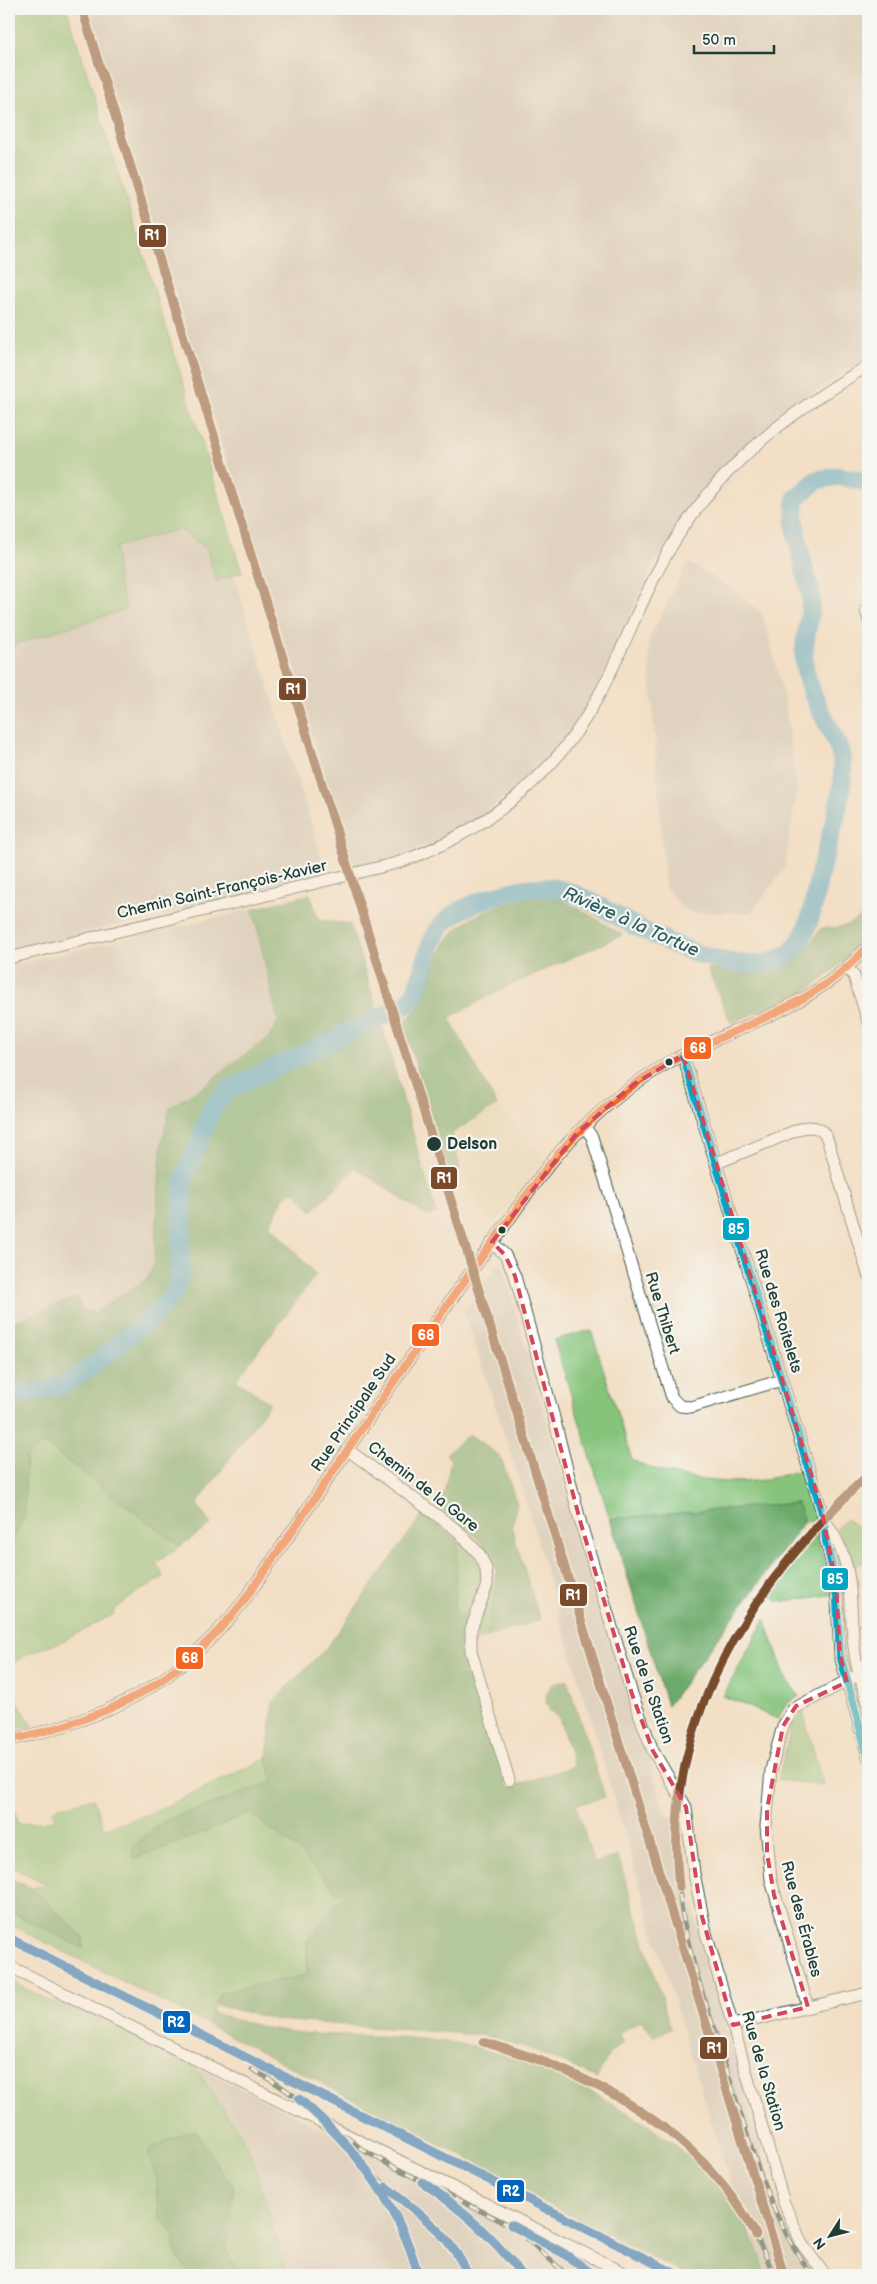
<svg xmlns="http://www.w3.org/2000/svg" width="877" height="2284" viewBox="0 0 877 2284" font-family="'Balsamiq Sans',sans-serif">
<rect width="100%" height="100%" fill="#f6f6f2"/>
<filter id="ink" filterUnits="userSpaceOnUse"><feTurbulence type="fractalNoise" baseFrequency=".02" numOctaves="2"/><feDisplacementMap in="SourceGraphic" scale="10" xChannelSelector="R" yChannelSelector="G"/><feConvolveMatrix kernelMatrix="1 2 1 2 8 2 1 2 1" color-interpolation-filters="sRGB"/></filter>
<filter id="wash" filterUnits="userSpaceOnUse"><feTurbulence type="fractalNoise" baseFrequency=".0096" numOctaves="4" result="noise"/><feDisplacementMap in="SourceGraphic" scale="20" xChannelSelector="R" yChannelSelector="G"/><feGaussianBlur stdDeviation="1.12" result="paint"/><feColorMatrix in="noise" values="0 0 0 0 0 0 0 0 0 0 0 0 0 0 0 0 0 1.4 0 .05"/><feComposite in="paint" operator="in"/></filter>
<g filter="url(#wash)">
<rect width="100%" height="100%" fill="#f2dfc5"/>
<path fill="#e5dbba" d="M497,1105L544,1157L493,1228L460,1170L452,1133Z"/>
<path fill="#c7c5b8" d="M86,9H868V358L809,395L759,434L730,460L694,503L652,567L600,681L573,729L557,749L514,790L469,825L451,835L401,856L354,869Z
M179,529L207,549L216,580L234,575L327,874L9,951V646L126,609L118,581L116,547Z
M688,562L729,587L763,614L784,698L797,790L784,870L751,912L694,913L681,907L665,886L648,641Z
M253,909L278,1022L269,1038L230,1065L203,1087L170,1107L161,1148L154,1266L147,1279L93,1313L83,1312L77,1297L9,1324V966Z
M501,1260L564,1483L665,1814L683,1819L686,1863L698,1930L781,2217L800,2252L817,2275H767L751,2236L735,2208L722,2190L730,2184L725,2165L684,2034L516,1469L464,1311Z
M193,2065L616,2275H287L251,2155L239,2132Z"/>
<path fill="#86c47b" stroke="#528058" d="M9,9H67L242,572L216,581L207,549L179,529L116,547L118,581L126,609L9,646Z
M591,1330L632,1460C666,1477 722,1486 761,1480C774,1478 788,1473 802,1470L817,1520L804,1522L797,1503L610,1519L554,1340Z
M44,1443L180,1546L156,1563L164,1577L139,1591L113,1611L114,1614L61,1642L30,1653L9,1665L11,1544L24,1517L26,1457Z
M846,1519L859,1528L868,1522V1561L853,1565L837,1528Z
M816,1536L830,1580L831,1595L778,1602L770,1594Z
M458,1540C494,1567 479,1587 467,1622L454,1609Z
M496,1571L497,1583L487,1637L477,1640C475,1621 493,1594 496,1571Z
M765,1619L786,1679L799,1696L785,1705L778,1719L723,1696Z
M9,1686L32,1726L9,1731Z
M803,1712L823,1785L778,1780L793,1720Z
M267,1758L273,1782L162,1822L133,1857L167,1847L250,1813L297,1849L342,1897L307,1941V1975L220,1993L207,2024L9,1924V1911L83,1948V1937L32,1888L46,1884L9,1865V1811L14,1809L18,1824L55,1820L53,1809L93,1798L104,1829L152,1813Z
M9,1980L54,2003L57,1997L193,2065L239,2132L251,2155L287,2275H250L234,2266L227,2252L234,2196L233,2184L223,2174L196,2131L151,2148L148,2156L157,2178L160,2217L172,2232L177,2256L191,2275H9V2174L11,2164L9,2156Z"/>
<path fill="#6caa6b" stroke="#467450" d="M310,894L319,920L350,924L384,1033L436,1213L427,1216L356,1168L312,1211L294,1191L284,1197L270,1225L316,1275L236,1380L270,1403L197,1504L211,1525L180,1546L44,1443L26,1457L24,1517L11,1544V1604L9,1606V1324L77,1297L83,1311L94,1313L147,1279L154,1266L161,1148L170,1107L203,1087L230,1065L269,1038L278,1022L253,909Z
M547,896C575,903 597,920 622,935L508,986L449,1018L497,1105L452,1133L460,1170L449,1173L403,1023C427,1003 428,983 438,956C454,915 508,900 547,896Z
M868,910V935C852,954 835,971 815,985C789,1002 759,1012 731,1023L707,968C759,980 791,978 821,928C843,929 852,925 868,910Z
M469,1434L500,1456L517,1503L512,1529L540,1620L487,1637C490,1619 495,1601 497,1583C499,1547 462,1526 437,1507L444,1493L451,1460L446,1454Z
M797,1503L804,1522L667,1706L610,1519Z
M423,1514L458,1540L454,1609L467,1622L464,1643L466,1657L508,1788L574,1766L559,1718L550,1711L546,1702L547,1694L551,1685L567,1680L605,1797L576,1805L594,1863L618,1856L671,2029L654,2037L641,2020L619,2034L624,2042L609,2054L597,2078C558,2060 521,2042 478,2035L277,2020L216,2005L220,1993L307,1975V1941L342,1897L297,1849L250,1813L167,1847L133,1858V1847L162,1822L273,1782L267,1758L273,1701L328,1646Z
M9,1878L32,1888L83,1938V1948L9,1911Z
M212,2012C245,2024 280,2032 315,2034C350,2036 386,2035 421,2039C453,2042 486,2047 517,2057C548,2067 577,2083 606,2100C656,2129 702,2158 735,2207C749,2228 758,2252 767,2275H686L541,2201L478,2164L207,2024Z
M190,2131H196L223,2174L233,2184C234,2207 219,2247 233,2265C237,2269 245,2272 250,2275H191L177,2256L172,2232L160,2217L157,2199V2178L148,2156L151,2148Z"/>
<g fill="none" stroke-linecap="round" stroke-linejoin="round">
<path stroke="#4eaacc" stroke-width="3" d="M867,1501L868,1500"/>
<path stroke="#4eaacc" stroke-width="19" d="M9,1397L60,1386L86,1371L154,1315L173,1294L180,1275L183,1181L213,1107L228,1090L406,1005C429,981 421,936 453,915C476,900 525,884 552,888C583,892 610,914 637,927C673,945 738,976 776,960C781,957 789,955 792,951C813,930 814,895 821,868C829,838 850,782 840,752C830,722 806,694 804,660C803,639 812,616 811,595C810,587 807,579 805,572C799,546 792,524 796,498L817,480L838,476L868,482"/>
</g>
</g>
<g filter="url(#ink)">
<g fill="none" stroke-linecap="round" stroke-linejoin="round">
<defs>
<path id="minor" d="M866,610L868,618
M9,958L397,863C484,833 557,776 600,693C628,640 647,582 681,531C728,459 795,409 868,366
M848,968L854,976L868,1021
M683,1055L824,1519L826,1541L836,1583L840,1655L868,1757
M584,1126L592,1137L672,1398L680,1406L691,1407L782,1380
M717,1163L802,1128C813,1125 822,1128 827,1138L868,1274
M492,1242L505,1255L515,1276L551,1406L581,1524L632,1694L653,1751L686,1807L694,1873L706,1933L784,2203L802,2244L825,2275
M348,1450L458,1531L480,1555L486,1569L487,1585L471,1629V1651L509,1780
M825,1521C859,1568 847,1603 855,1654C857,1671 864,1687 868,1703
M9,1740C111,1718 177,1685 243,1602C325,1486 402,1365 487,1250C520,1206 549,1157 591,1120C617,1096 646,1074 677,1058C745,1023 816,1006 868,946
M9,1966L628,2275
M808,2007L771,1880L766,1826L771,1770L783,1726L793,1709L868,1670
M733,2025L868,1993"/>
</defs>
<use href="#minor" stroke="#3f554a" stroke-width="13"/>
<use href="#minor" stroke="#fff" stroke-width="11"/>
<defs>
<path id="rail" d="M9,1938L678,2275
M483,2042C613,2078 722,2145 774,2275
M252,2069C330,2111 395,2189 418,2275
M345,2136L363,2150L388,2164L552,2247L574,2259L594,2275
M377,2178L436,2227L455,2251L468,2275
M446,2199L487,2234L522,2275
M527,2239L567,2275
M812,2275C766,2213 749,2139 726,2067C710,2014 689,1960 681,1905C655,1728 745,1591 868,1475"/>
</defs>
<use href="#rail" stroke="#1f3d34" stroke-width="5"/>
<use href="#rail" stroke="#f6f6f2" stroke-width="3" stroke-dasharray="9" stroke-linecap="butt"/>
<defs>
<path id="bus-1" d="M9,1740C111,1718 177,1685 243,1602C325,1486 402,1365 487,1250C520,1206 549,1157 591,1120C617,1096 646,1074 677,1058C745,1023 816,1006 868,946"/>
<path id="bus-2" d="M683,1055L824,1519L826,1541L836,1583L840,1655L868,1757"/>
</defs>
<use href="#bus-1" stroke="#f6f6f2" stroke-width="11"/>
<use href="#bus-2" stroke="#f6f6f2" stroke-width="11"/>
<use href="#bus-1" stroke="#f26522" stroke-width="8"/>
<use href="#bus-2" stroke="#02a4c6" stroke-width="8"/>
<defs>
<path id="rail-1" d="M82,9L784,2275
M679,1887C660,1721 752,1584 868,1475
M483,2042C592,2072 702,2131 756,2235"/>
<path id="rail-2" d="M9,1938L678,2275
M299,2099C354,2145 400,2205 418,2275
M422,2182C461,2208 494,2238 522,2275
M386,2187C420,2215 450,2233 468,2275
M511,2225L563,2253L594,2275"/>
</defs>
<use href="#rail-1" stroke="#f6f6f2" stroke-width="12"/>
<use href="#rail-2" stroke="#f6f6f2" stroke-width="12"/>
<use href="#rail-1" stroke="#7a4b2a" stroke-width="9"/>
<use href="#rail-2" stroke="#0065bd" stroke-width="9"/>
</g>
</g>
<path d="M0 0H877V2284H0ZM683,1055L821,1507L836,1583L840,1655L847,1682L796,1706L783,1726L767,1809V1853L774,1895L808,2007L733,2025L701,1913L686,1807L653,1751L632,1694L581,1524L515,1276L505,1255L492,1242L577,1133L634,1084Z" fill="#f2dfc5" fill-opacity=".55" fill-rule="evenodd"/>
<path fill="none" stroke="#d1495b" stroke-width="4" stroke-dasharray="10 6" stroke-linejoin="round" d="M683,1055L821,1507L836,1583L840,1655L847,1682L796,1706L783,1726L767,1809V1853L774,1895L808,2007L733,2025L701,1913L686,1807L653,1751L632,1694L581,1524L515,1276L505,1255L492,1242L577,1133L634,1084Z"/>
<g fill="#1f3d34" stroke="#f6f6f2" stroke-width="2">
<circle cx="669" cy="1062" r="4.5"/>
<circle cx="434" cy="1144" r="8"/>
<circle cx="502" cy="1230" r="4.5"/>
</g>
<g text-anchor="middle" dominant-baseline="central" stroke-width="4.5" stroke-linejoin="round" paint-order="stroke">
<g font-size="16" fill="#1f3d34" stroke="#f6f6f2">
<text transform="translate(222 890) rotate(-13)">Chemin Saint-François-Xavier</text>
<text transform="translate(778 1311) rotate(73)">Rue des Roitelets</text>
<text transform="translate(662 1313) rotate(73)">Rue Thibert</text>
<text transform="translate(354 1413) rotate(-56)">Rue Principale Sud</text>
<text transform="translate(423 1487) rotate(38)">Chemin de la Gare</text>
<text transform="translate(648 1685) rotate(71)">Rue de la Station</text>
<text transform="translate(801 1919) rotate(75)">Rue des Érables</text>
<text transform="translate(763 2071) rotate(74)">Rue de la Station</text>
</g>
<g font-size="16" font-weight="bold" fill="#1f3d34" stroke="#f6f6f2" text-anchor="start">
<text x="447" y="1144">Delson</text>
</g>
<g font-size="18" font-style="italic" fill="#2d5e62" stroke="#f6f6f2">
<text transform="translate(631 922) rotate(24)">Rivière à la Tortue</text>
</g>
</g>
<g stroke="#f6f6f2" stroke-width="2">
<rect x="138" y="224" width="29" height="24" rx="5" fill="#7a4b2a"/>
<rect x="278" y="677" width="29" height="24" rx="5" fill="#7a4b2a"/>
<rect x="683" y="1036" width="29" height="24" rx="5" fill="#f26522"/>
<rect x="430" y="1166" width="28" height="24" rx="5" fill="#7a4b2a"/>
<rect x="722" y="1217" width="28" height="24" rx="5" fill="#02a4c6"/>
<rect x="411" y="1323" width="29" height="24" rx="5" fill="#f26522"/>
<rect x="821" y="1567" width="28" height="24" rx="5" fill="#02a4c6"/>
<rect x="559" y="1583" width="29" height="24" rx="5" fill="#7a4b2a"/>
<rect x="175" y="1646" width="29" height="24" rx="5" fill="#f26522"/>
<rect x="162" y="2010" width="29" height="24" rx="5" fill="#0065bd"/>
<rect x="699" y="2036" width="29" height="24" rx="5" fill="#7a4b2a"/>
<rect x="496" y="2179" width="29" height="24" rx="5" fill="#0065bd"/>
</g>
<g font-size="14" text-anchor="middle" font-weight="bold" fill="#fff">
<text x="152" y="240">R1</text>
<text x="293" y="694">R1</text>
<text x="698" y="1053">68</text>
<text x="444" y="1183">R1</text>
<text x="736" y="1234">85</text>
<text x="426" y="1340">68</text>
<text x="835" y="1584">85</text>
<text x="573" y="1600">R1</text>
<text x="190" y="1663">68</text>
<text x="176" y="2027">R2</text>
<text x="714" y="2053">R1</text>
<text x="511" y="2196">R2</text>
</g>
<rect width="877" height="2284" fill="none" stroke="#f6f6f2" stroke-width="30"/>
<g transform="translate(830 2236) rotate(234)" stroke="#f6f6f2" stroke-width="4" paint-order="stroke">
<path d="M0-4L9 19L0 12L-9 19Z" fill="#1f3d34"/>
<text y="-8" font-size="14" font-weight="bold" text-anchor="middle" fill="#1f3d34">N</text>
</g>
<path d="M694 45v8h80v-8" fill="none" stroke="#1f3d34" stroke-width="2.5"/>
<text x="702" y="45" font-size="15" fill="#1f3d34" stroke="#f6f6f2" stroke-width="4" paint-order="stroke">50 m</text>
</svg>
